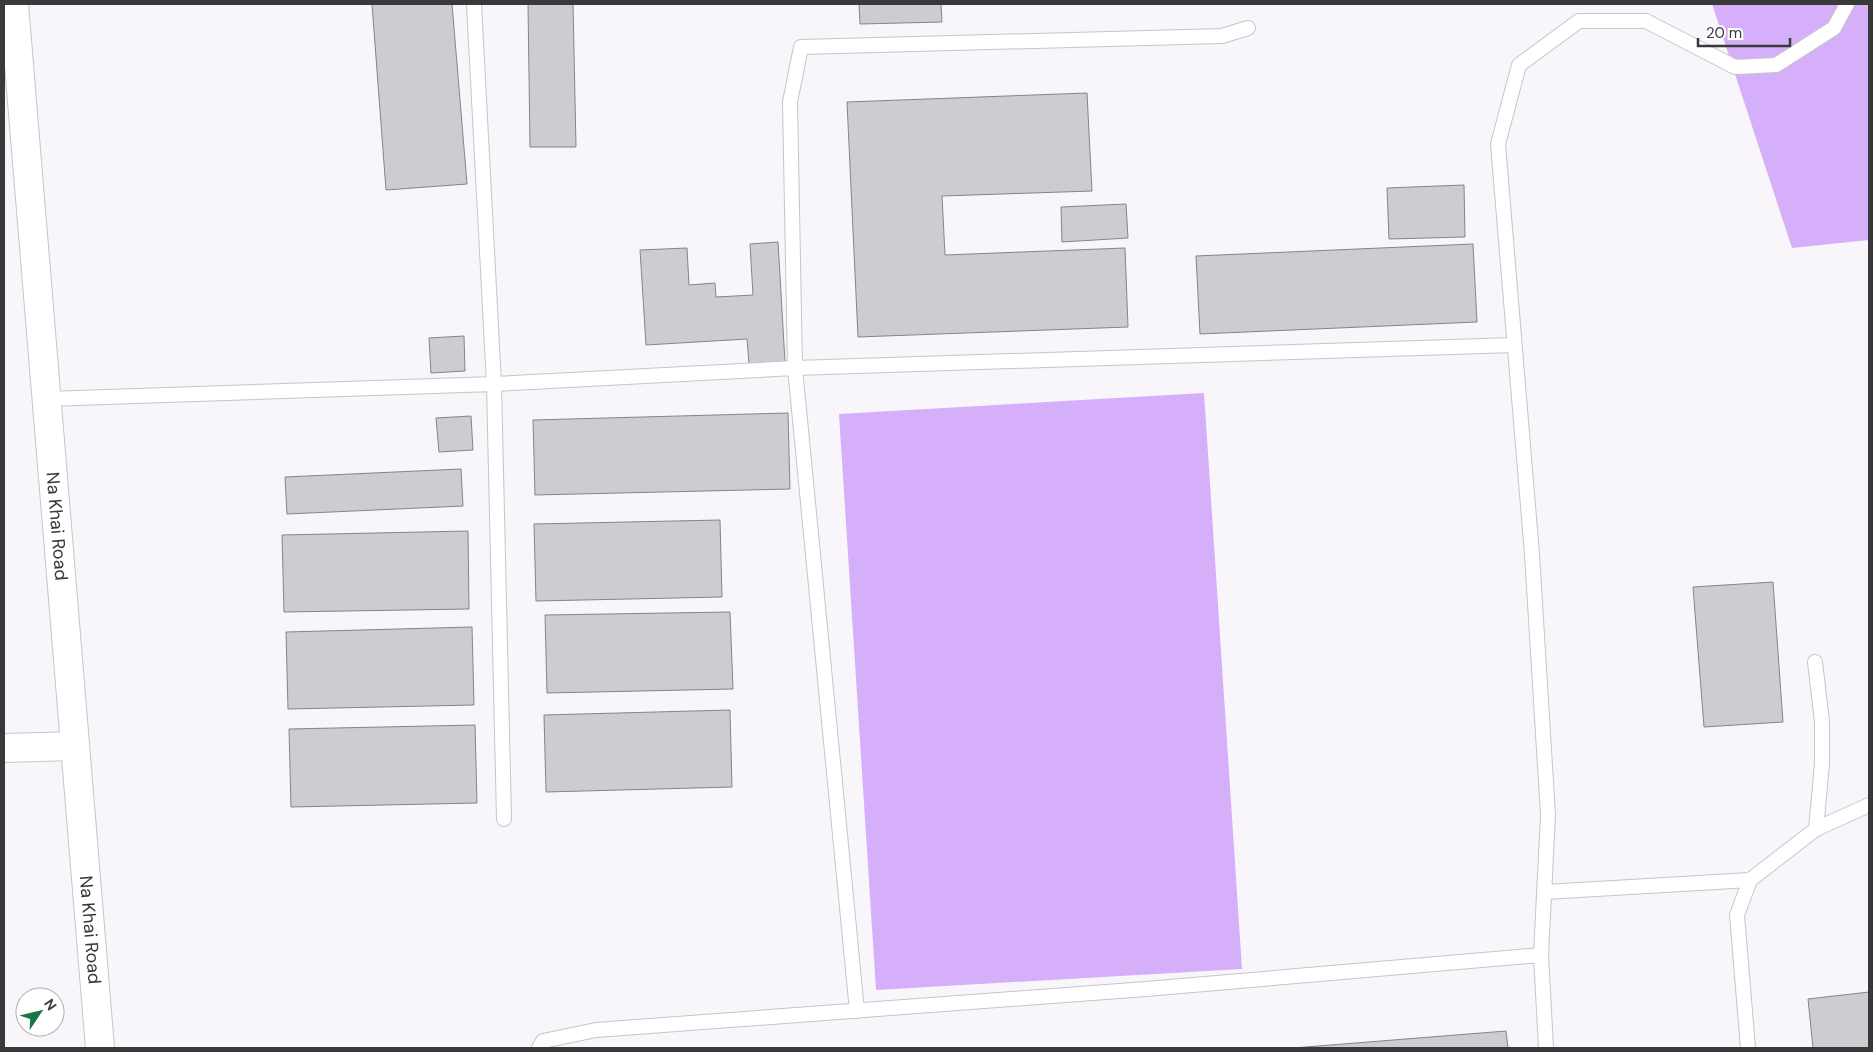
<svg xmlns="http://www.w3.org/2000/svg" width="1873" height="1052" viewBox="0 0 1873 1052" font-family="'DM Sans',sans-serif">
<rect width="100%" height="100%" fill="#f8f5fb"/>
<path fill="#d6affa" d="M1712,4H1869V240L1792,248Z
M1204,393L1242,969L876,990L839,414Z"/>
<path fill="#cecbd1" stroke="#868489" d="M372,4H452L467,184L386,190Z
M528,4H573L576,147H530Z
M859,4H941L942,22L860,24Z
M1087,93L1092,191L942,196L945,255L1125,248L1128,327L858,337L847,102Z
M1464,185L1465,237L1389,239L1387,188Z
M1126,204L1128,238L1062,242L1061,207Z
M778,242L785,362L749,364L747,339L646,345L640,250L687,248L689,285L715,283L716,297L753,295L750,244Z
M1473,244L1477,322L1200,334L1196,256Z
M464,336L465,371L431,373L429,338Z
M788,413L790,489L535,495L533,420Z
M471,416L473,450L439,452L436,418Z
M461,469L463,506L287,514L285,477Z
M720,520L722,597L536,601L534,524Z
M468,531L469,609L284,612L282,535Z
M1773,582L1783,722L1704,727L1693,587Z
M730,612L733,689L547,693L545,615Z
M472,627L474,705L288,709L286,632Z
M730,710L732,787L546,792L544,715Z
M475,725L477,803L291,807L289,729Z
M1869,992V1048H1813L1808,999Z
M1506,1031L1508,1048H1293Z"/>
<g fill="none" stroke-linecap="round" stroke-linejoin="round">
<defs>
<path id="service" d="M474,4L494,384L504,819
M47,399L494,384L795,368L1514,345
M1815,662L1822,722V764L1816,829
M1545,892L1750,880
M857,1011L795,368L790,102L801,47L1222,36L1248,28
M539,1048L543,1041L596,1030L1146,989L1541,955
M1546,1048L1541,955L1548,815L1532,554L1498,144L1519,65L1579,21H1646L1735,67L1776,65L1834,28L1847,4
M1748,1048L1737,915L1750,880L1816,829L1869,805"/>
<g id="minor">
<path id="s1" d="M14,4L100,1048"/>
<path d="M4,748L75,746"/>
</g>
</defs>
<use href="#service" stroke="#c7c5cb" stroke-width="16"/>
<use href="#minor" stroke="#c7c5cb" stroke-width="30"/>
<use href="#service" stroke="#fff" stroke-width="14"/>
<use href="#minor" stroke="#fff" stroke-width="28"/>
</g>
<g text-anchor="middle" dominant-baseline="central" stroke-width="4.5" stroke-linejoin="round" paint-order="stroke">
<g font-size="18" fill="#39383a" stroke="#fff">
<text stroke="none"><textPath href="#s1" startOffset="524">Na Khai Road</textPath></text>
<text stroke="none"><textPath href="#s1" startOffset="929">Na Khai Road</textPath></text>
</g>
</g>
<rect width="1873" height="1052" fill="none" stroke="#39383a" stroke-width="10"/>
<g transform="translate(40 1012) rotate(55)"><circle r="24" fill="#ffffff" stroke="#b0afb0"/>
<path d="M0-4L9 19L0 12L-9 19Z" fill="#17754a"/>
<text y="-8" font-size="14" font-weight="bold" text-anchor="middle" fill="#39383a">N</text>
</g>
<path d="M1698 38v8h92v-8" fill="none" stroke="#39383a" stroke-width="2.5"/>
<text x="1706" y="38" font-size="15" fill="#39383a" stroke="#ffffff" stroke-width="4" paint-order="stroke">20 m</text>
</svg>
